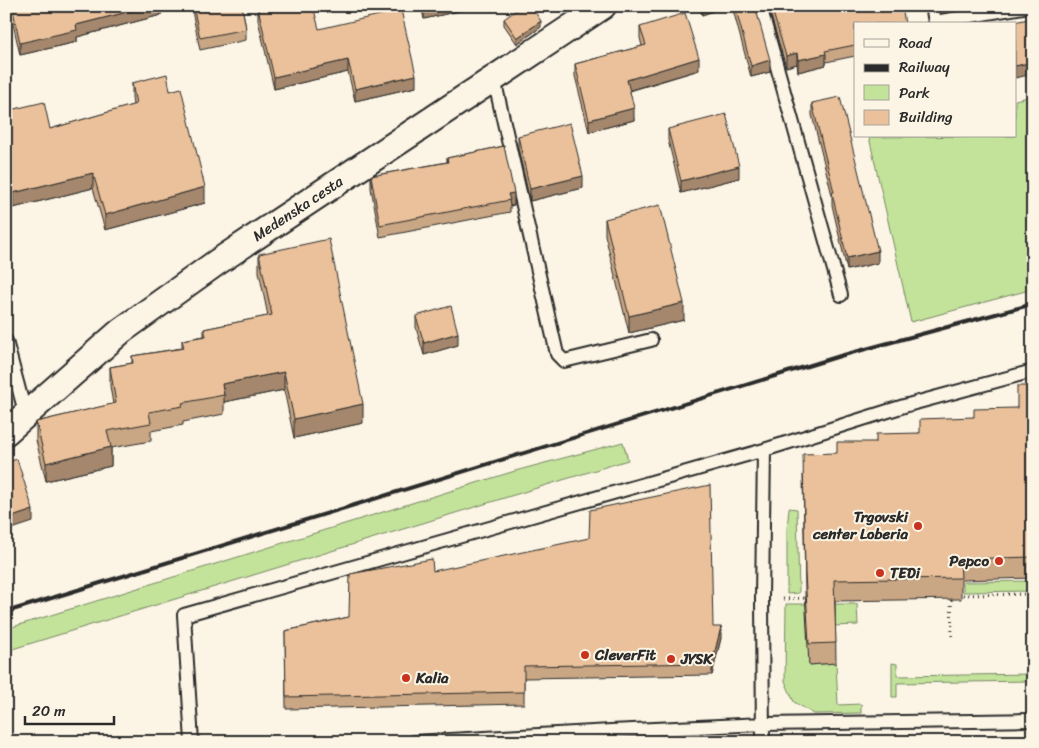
<svg xmlns="http://www.w3.org/2000/svg" width="1039" height="748" viewBox="0 0 1039 748" font-family="Sriracha,sans-serif">
<rect width="100%" height="100%" fill="#fcf5e5"/>
<filter id="ink" filterUnits="userSpaceOnUse"><feTurbulence type="fractalNoise" baseFrequency=".02" numOctaves="2"/><feDisplacementMap in="SourceGraphic" scale="10" xChannelSelector="R" yChannelSelector="G"/><feConvolveMatrix kernelMatrix="1 2 1 2 8 2 1 2 1" color-interpolation-filters="sRGB"/></filter>
<g filter="url(#ink)">
<path fill="#c3e39b" stroke="#778763" d="M1033,96V289L911,322L869,137L1015,136V100Z
M623,442L628,460L6,651V629L515,471Z
M789,508L797,509L799,593L787,594V529Z
M1033,581V591L963,592V582Z
M786,604H857L858,625L808,627L809,665L836,663L838,705L861,704V713L814,714L794,702L785,681Z
M892,663L897,664V676L1033,674V681L897,683V697H892Z"/>
<g fill="none" stroke-linecap="round" stroke-linejoin="round">
<defs>
<path id="lane" d="M760,6L841,295
M932,6L935,22L1029,6
M494,79L557,354L564,361L651,340
M6,341L26,416
M192,742L184,615L764,450L904,406L1033,371
M414,742L611,731L763,724L1033,720
M763,742L762,599L764,450"/>
<g id="street">
<path id="s1" d="M6,432L121,331L216,263L603,6"/>
</g>
</defs>
<use href="#lane" stroke="#2b2b2b" stroke-width="16"/>
<use href="#street" stroke="#2b2b2b" stroke-width="29"/>
<path stroke="#2b2b2b" stroke-width="3" stroke-dasharray="1 4" stroke-linecap="butt" d="M951,595L952,638
M958,595L1033,594
M783,599L807,598"/>
<use href="#lane" stroke="#fcf5e5" stroke-width="12"/>
<use href="#street" stroke="#fcf5e5" stroke-width="25"/>
<path stroke="#2b2b2b" stroke-width="4" d="M6,612L840,356L1033,304"/>
</g>
<path fill="#c9a684" stroke="#2b2b2b" d="M9,6H161V15L77,37V42L20,55Z
M191,6H242L246,29V40L200,50Z
M421,6H476V7L424,19Z
M699,6H727L702,15Z
M732,6H755L770,72L751,77Z
M768,6H902L855,24V56L826,62V65L798,72L797,64L786,67Z
M258,8L416,87L355,101L348,72L274,89L258,20Z
M504,19L541,27L517,44L504,25Z
M640,27L699,70L630,91L634,120L589,132L575,76V64L642,46L640,38Z
M132,83L170,91L205,203L105,230L93,188L13,208L6,181V111L50,129L133,105L132,98Z
M812,103L878,263L847,270L832,205V195L812,115Z
M668,129L739,178L681,193L668,140Z
M518,136L583,188L530,201L518,148Z
M504,146L514,205L510,206V212L380,237L371,188V176L447,162V158Z
M605,219L684,320L629,333L605,235Z
M259,254L363,423L294,438L284,390L224,402V414L183,422V425L151,431V441L111,448V466L46,481L36,440V422L113,404L110,386V367L132,363V356L182,348V340L204,336V329L268,316L259,272Z
M416,316L458,345L424,355L416,328Z
M1033,384V578L961,580V599L835,601L836,663L809,665L805,593L803,475L837,453L876,442L920,433L974,417L1017,408L1028,386Z
M433,571L713,627L721,638L712,675L524,678V704L286,709L285,631L349,617Z"/>
<path fill="#a4876c" stroke="#2b2b2b" d="M151,6H161V15L77,37V42L20,55V43L76,25Z
M427,6H476V7L424,19V7Z
M702,6H727L702,15Z
M541,21V27L517,44V38Z
M797,53V64L786,67V56Z
M826,54V65L798,72V60Z
M699,58V70L627,91V80Z
M348,60V72L274,89V77Z
M770,60V72L751,77V66Z
M1033,62V74L1015,78V66Z
M416,75V87L355,101V89Z
M634,108V120L589,132V120Z
M739,166V178L681,193V181Z
M93,173V188L13,208V193Z
M583,176V188L530,201V189Z
M205,187V203L105,230V215Z
M514,193V205L510,206L508,194Z
M878,251V263L847,270V258Z
M684,303V320L629,333V316Z
M458,333V345L424,355V343Z
M284,372V390L224,402V395L222,384Z
M363,404V423L294,438V419Z
M111,447V466L46,481V463Z
M33,510V522L6,531V519Z
M721,627V638L712,675V663Z"/>
<path fill="#eac19a" stroke="#2b2b2b" d="M12,6H151L76,25L77,30L20,43Z
M193,6H242L246,29L200,38Z
M264,6H313L319,29L401,10L416,75L355,89L348,60L274,77L258,8Z
M522,6H531L541,21L517,38L504,19Z
M735,6H755L770,60L751,66Z
M771,6H902L905,24H855V45L825,51L826,54L798,60L797,53L786,56Z
M685,13L699,58L627,80L634,108L589,120L575,64L646,45L640,27Z
M1033,18V62L1015,66V24H1005Z
M167,74L170,91L181,88L205,187L105,215L93,173L13,193L6,166V111L44,102L50,129L136,104L132,83Z
M840,97L878,251L847,258L832,193L834,192L812,103Z
M726,114L739,166L681,181L668,129Z
M570,123L583,176L530,189L518,136Z
M504,146L514,193L508,194L510,200L380,225L371,176L448,162L447,158Z
M660,205L684,303L629,316L605,219Z
M329,239L363,404L294,419L284,372L222,384L224,395L182,403L183,406L149,412L151,423L107,431L111,447L46,463L36,422L116,403L110,367L133,363L132,356L184,348L182,340L206,336L204,329L272,315L259,254Z
M451,306L458,333L424,343L416,316Z
M1028,384H1033V557L960,559L961,578L834,580L836,643L809,644L805,573L803,454L837,453V442H876V434L920,433V419L974,417V409L1017,408V386H1028Z
M17,459L33,510L6,519V463Z
M710,485L713,627H721L712,663L524,666V692L286,697L285,631L349,617L350,574L432,559L433,571L589,538L590,510Z"/>
</g>
<g fill="#c8321e" stroke="#fcf5e5" stroke-width="2">
<circle cx="918" cy="526" r="5"/>
<circle cx="999" cy="561" r="5"/>
<circle cx="880" cy="573" r="5"/>
<circle cx="585" cy="655" r="5"/>
<circle cx="671" cy="659" r="5"/>
<circle cx="406" cy="678" r="5"/>
</g>
<g text-anchor="middle" dominant-baseline="central" stroke-width="4" stroke-linejoin="round" paint-order="stroke">
<g font-size="15" fill="#2b2b2b" stroke="#fcf5e5">
<text stroke="none"><textPath href="#s1" startOffset="368">Medenska cesta</textPath></text>
</g>
<g font-size="15" font-weight="bold" fill="#2b2b2b" stroke="#fcf5e5" text-anchor="start">
<text x="908" y="517" text-anchor="end">Trgovski<tspan x="908" dy="17">center Loberia</tspan></text>
<text x="989" y="561" text-anchor="end">Pepco</text>
<text x="890" y="573">TEDi</text>
<text x="595" y="655">CleverFit</text>
<text x="681" y="659">JYSK</text>
<text x="416" y="678">Kalia</text>
</g>
</g>
<rect width="1039" height="748" fill="none" stroke="#fcf5e5" stroke-width="25"/>
<rect x="12" y="12" width="1014" height="723" fill="none" stroke="#2b2b2b" stroke-width="2" filter="url(#ink)"/>
<rect x="854" y="22" width="162" height="115" fill="#fcf5e5" stroke="#a8a49b"/>
<rect x="864" y="39" width="25" height="8" fill="#fcf5e5" stroke="#a8a49b"/>
<text x="899" y="48" font-size="15" fill="#2b2b2b">Road</text>
<rect x="864" y="64" width="25" height="8" fill="#2b2b2b" stroke="#a8a49b"/>
<text x="899" y="72" font-size="15" fill="#2b2b2b">Railway</text>
<rect x="864" y="85" width="25" height="15" fill="#c3e39b" stroke="#a8a49b"/>
<text x="899" y="98" font-size="15" fill="#2b2b2b">Park</text>
<rect x="864" y="110" width="25" height="15" fill="#eac19a" stroke="#a8a49b"/>
<text x="899" y="122" font-size="15" fill="#2b2b2b">Building</text>
<path d="M25 716v8h89v-8" fill="none" stroke="#2b2b2b" stroke-width="2.5"/>
<text x="32" y="716" font-size="15" fill="#2b2b2b" stroke="#fcf5e5" stroke-width="4" paint-order="stroke">20 m</text>
</svg>
